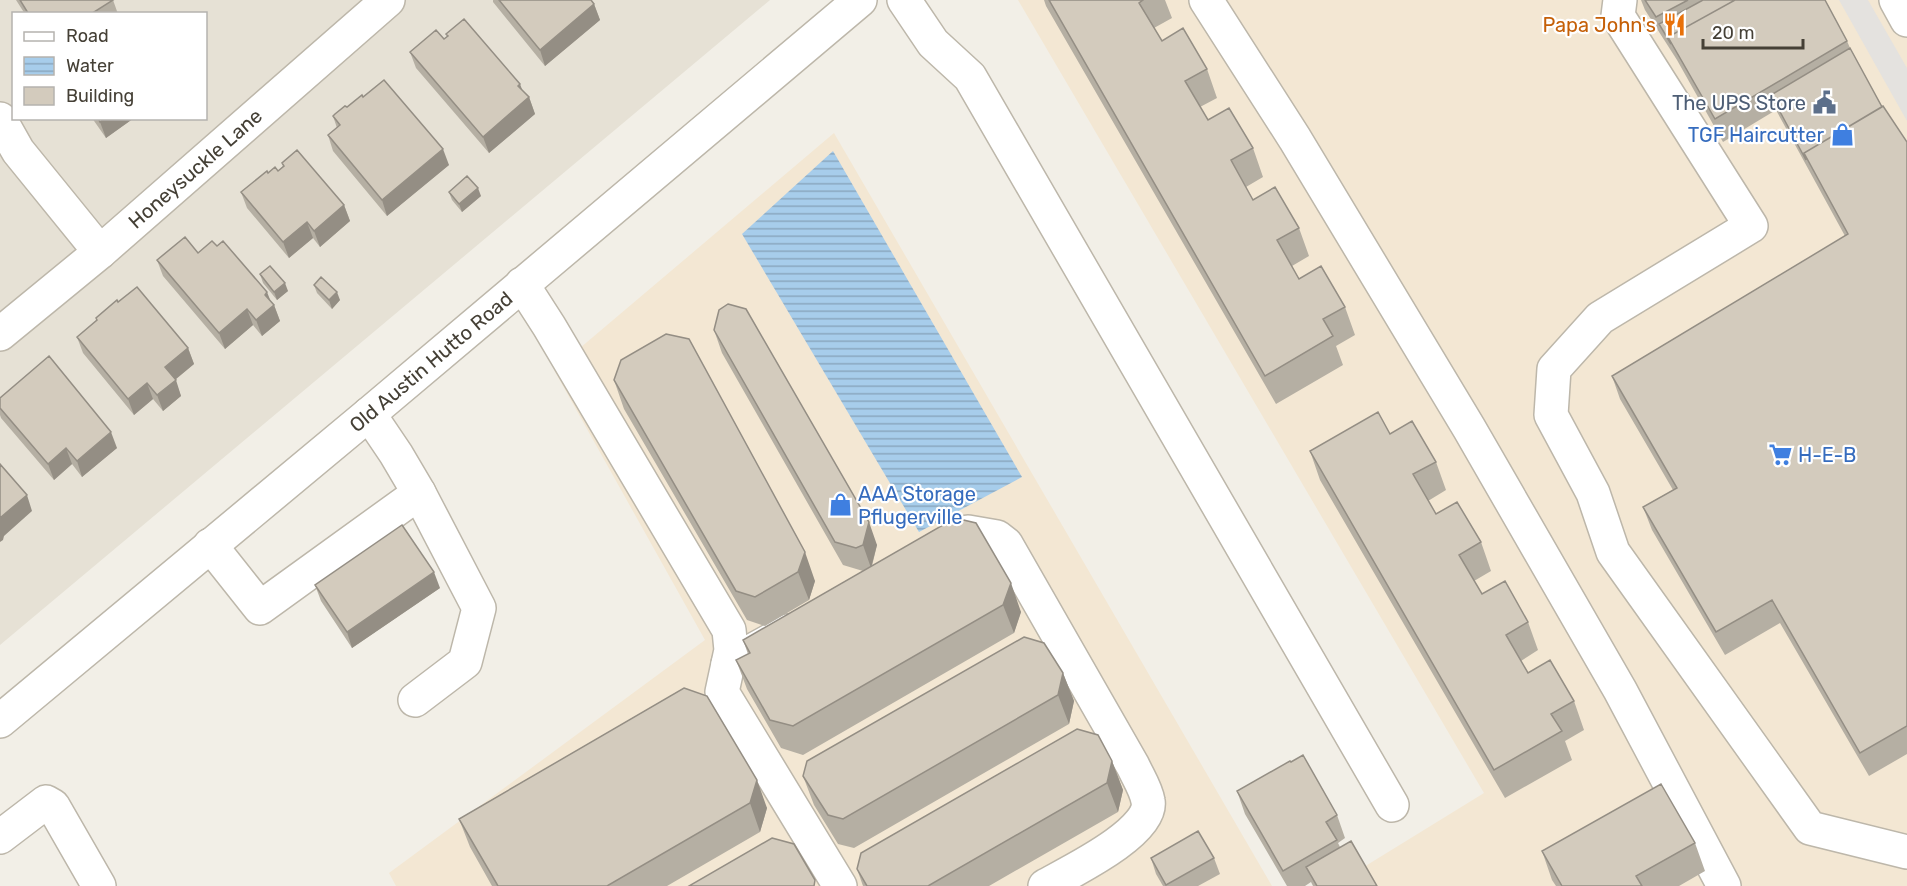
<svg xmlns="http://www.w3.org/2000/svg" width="1907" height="886" viewBox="0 0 1907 886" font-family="Rubik,sans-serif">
<defs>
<pattern id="water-rules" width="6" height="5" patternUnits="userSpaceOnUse" patternTransform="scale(1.5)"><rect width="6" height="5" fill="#a7cdeb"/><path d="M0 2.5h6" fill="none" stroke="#8aa8bf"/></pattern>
</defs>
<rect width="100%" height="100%" fill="#f2efe7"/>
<path fill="#e6e1d5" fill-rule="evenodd" d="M0,0H770L0,645ZM14,14H206V118H14Z"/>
<path fill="#f3e7d3" d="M1018,0H1907V886H1333L1484,793Z
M834,133L1272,886H396L389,873L705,640L554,370Z"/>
<path fill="#e4e2df" d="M1839,0H1868L1907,68V121Z"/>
<path fill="url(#water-rules)" d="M833,151L1022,477L919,532L742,234Z"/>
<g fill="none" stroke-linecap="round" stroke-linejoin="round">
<defs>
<g id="minor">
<path d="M904,0L933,43L970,77L1392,805"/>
<path d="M1206,0L1295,139L1469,428L1620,690L1724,886"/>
<path d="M1620,0L1618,16L1751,226L1600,318L1554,369L1551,415L1593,493L1613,552L1810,828L1907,852"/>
<path d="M1896,0L1907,20"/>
<path d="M0,119L18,151L100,252"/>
<path d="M522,284L549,326L729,630L731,650L722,692L840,886"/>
<path id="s1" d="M0,334L100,252L388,0"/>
<path d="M210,545L260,608L419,493L396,454L369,414"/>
<path d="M940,547L968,532L997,537L1006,544L1133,766C1138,777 1146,789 1148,801C1154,832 1068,873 1045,886"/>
<path d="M728,664L788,631"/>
<path d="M415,700L465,662L479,608L419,493"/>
<path id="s2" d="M0,721L369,414L860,0"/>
<path d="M0,837L46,802L53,806L99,886"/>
</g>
</defs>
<use href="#minor" stroke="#bdb7aa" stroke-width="36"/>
<use href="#minor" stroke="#fff" stroke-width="33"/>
</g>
<path fill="#b5afa3" d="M16,0H113L118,14H25Z
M493,0H591L594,4L600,20L545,66L493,2Z
M1044,0H1165L1172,18L1154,28L1162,41L1207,69L1217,98L1200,107L1208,120L1253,148L1263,177L1246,187L1253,200L1299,228L1309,256L1292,266L1299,279L1345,307L1355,335L1336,346L1343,365L1276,404L1046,6Z
M1641,0H1825L1847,41L1850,48L1882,107L1907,142V754L1869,776L1780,623L1725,655L1652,530L1643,507L1673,490L1620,399L1612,376L1845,236L1776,110L1723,142L1677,60L1645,10Z
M446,34L522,90L529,97L535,114L489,153L416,68L410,52L444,39L447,36Z
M363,97L449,165L387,216L333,151L328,135L337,128L333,116Z
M92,118H134L106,138Z
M282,163L344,205L350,221L320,247L313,238L289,258L247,208L241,192L268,173L278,171L283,166Z
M449,192L481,196L462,212L452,200Z
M198,253L271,301L274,305L280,321L262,336L253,325L225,349L163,276L157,260Z
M260,274L288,291L277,300L263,283Z
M314,285L340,300L332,309L317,293Z
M96,318L188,348L194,364L175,380L181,396L163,411L153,399L134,415L83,353L77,337L97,321Z
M714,330L877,545L872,566L955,518L1021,612L1014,633L803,755L781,748L747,689L736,660L748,654L743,640L863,571L843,565L722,353Z
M614,380L815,581L809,600L765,626L747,620L624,409Z
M0,398L117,448L82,477L72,464L54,480L1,418L0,415Z
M1390,434L1436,462L1446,490L1428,501L1436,514L1481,542L1491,571L1474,581L1482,594L1528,622L1538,650L1521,661L1528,673L1574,701L1584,730L1565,741L1572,760L1505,798L1320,480L1310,451Z
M315,585L440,588L352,648L321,601Z
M1063,673L1074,701L1069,724L854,848L838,844L814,805L803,776Z
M684,688L767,808L760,832L667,886H492L470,847L459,819Z
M1112,761L1123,790L1118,812L989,886H863L857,869Z
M1237,791L1337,815L1345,838L1338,843L1340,847L1377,886H1313L1311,882L1305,886H1287L1245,814Z
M1695,843L1705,871L1679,886H1556L1552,880L1542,851Z
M1151,858H1214L1220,874L1198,886H1163L1156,874Z"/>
<path fill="#948e84" d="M594,4L600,20L545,66L540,50Z
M520,84L526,100L529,97L535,114L489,153L483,137Z
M105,118H134L106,138L100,122Z
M443,149L449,165L387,216L382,200Z
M478,188L481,196L462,212L459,204Z
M344,205L350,221L320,247L314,231Z
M307,222L313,238L289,258L283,242Z
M285,283L288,291L277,300L274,292Z
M267,292L273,307L274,305L280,321L262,336L256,320L265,295Z
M337,292L340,300L332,309L329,300Z
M247,309L253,325L225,349L219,333Z
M188,348L194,364L171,383L165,367Z
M176,380L181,396L163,411L157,395Z
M147,383L153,399L134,415L128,399Z
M111,432L117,448L82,477L77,461Z
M66,448L72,464L54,480L48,464Z
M27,495L32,511L4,536L3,540L0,542V518Z
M869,522L877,545L871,568L863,545Z
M805,552L815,581L809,600L798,572Z
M434,572L440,588L352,648L347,632Z
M1011,583L1021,612L1014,633L1003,605Z
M1063,673L1074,701L1069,724L1058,695Z
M1112,761L1123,790L1118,812L1107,783Z
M757,780L767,808L760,832L750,803Z"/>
<path fill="#d3cbbd" stroke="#948e84" stroke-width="1.5" d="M20,0H113L91,14H27L28,13Z
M499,0H591L594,4L540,50Z
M1049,0H1143L1139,3L1162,41L1183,28L1207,69L1185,81L1208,120L1229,108L1253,148L1231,160L1253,200L1275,187L1299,228L1277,240L1299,279L1321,266L1345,307L1323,319L1333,336L1265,376Z
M1645,0H1688L1656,17Z
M1703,0H1735L1668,37L1671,44L1659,24Z
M1735,0H1825L1847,41L1715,119L1668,37Z
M464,19L520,84L518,86L529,97L483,137L410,52L436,30L444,39L448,36L446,34Z
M1850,48L1882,107L1804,153L1806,160L1771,95Z
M384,80L443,149L382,200L328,135L340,125L333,116L335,114L345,106L347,107L362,95L363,97Z
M1883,106L1907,142V726L1860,753L1772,600L1716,632L1643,507L1677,488L1612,376L1848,234L1804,153Z
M98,118H105L100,122Z
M297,150L344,205L314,231L307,222L283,242L241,192L267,171L268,173L275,167L278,171L284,166L282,163Z
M467,176L478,188L459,204L449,192Z
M185,237L198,253L212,241L217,246L223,241L267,292L265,295L274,305L256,320L247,309L219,333L157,260Z
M270,266L285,283L274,292L260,274Z
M321,277L337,292L329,300L314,285Z
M137,287L188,348L165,367L176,380L157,395L147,383L128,399L77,337L97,320L96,318L117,300L118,302Z
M728,304L746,309L869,522L863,545L856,548L835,542L714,330L719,310Z
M666,334L689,339L805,552L798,572L755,597L736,591L614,380L621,360Z
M49,356L111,432L77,461L66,448L48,464L0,408V398Z
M1378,412L1390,434L1412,421L1436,462L1413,474L1436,514L1457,502L1481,542L1459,555L1482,594L1505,581L1528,622L1506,635L1528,673L1550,660L1574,701L1551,714L1562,731L1494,770L1310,451Z
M0,464L27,495L0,518Z
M955,518L976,523L1011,583L1003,605L793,726L770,720L736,660L750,653L743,640Z
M402,525L434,572L347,632L315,585Z
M1024,637L1044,643L1063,673L1058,695L843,819L828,815L803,776L807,761Z
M684,688L707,696L757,780L750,803L607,886H498L459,819Z
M1077,729L1098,735L1112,761L1107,783L928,886H867L857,869L861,853Z
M1303,755L1337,815L1326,822L1337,840L1283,871L1237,791L1290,761L1291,762Z
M1661,784L1695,843L1636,876L1642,886H1562L1542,851Z
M1198,831L1214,858L1166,885L1151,858Z
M772,838L794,844L815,880L814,886H689Z
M1351,841L1377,886H1317L1306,867Z"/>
<defs>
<symbol id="restaurant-bare" viewBox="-9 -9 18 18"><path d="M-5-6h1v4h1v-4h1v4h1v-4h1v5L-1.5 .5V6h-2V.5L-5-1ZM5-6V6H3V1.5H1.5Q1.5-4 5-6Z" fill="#e8710a" stroke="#fff" stroke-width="2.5" paint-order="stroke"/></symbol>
<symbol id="civic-bare" viewBox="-9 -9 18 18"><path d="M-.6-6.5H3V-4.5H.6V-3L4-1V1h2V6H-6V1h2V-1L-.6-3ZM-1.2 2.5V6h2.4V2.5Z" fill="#5c6f8a" stroke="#fff" stroke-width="2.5" paint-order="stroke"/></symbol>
<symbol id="shop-bare" viewBox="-9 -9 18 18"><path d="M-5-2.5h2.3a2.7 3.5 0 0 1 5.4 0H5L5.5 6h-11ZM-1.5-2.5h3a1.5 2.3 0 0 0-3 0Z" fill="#3f7fe0" stroke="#fff" stroke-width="2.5" paint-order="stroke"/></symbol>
<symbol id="supermarket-bare" viewBox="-9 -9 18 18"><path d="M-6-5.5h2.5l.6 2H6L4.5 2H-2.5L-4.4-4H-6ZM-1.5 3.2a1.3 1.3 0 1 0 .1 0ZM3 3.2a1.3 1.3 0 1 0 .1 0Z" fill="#3f7fe0" stroke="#fff" stroke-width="2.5" paint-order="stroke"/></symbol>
</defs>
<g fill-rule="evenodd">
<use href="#restaurant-bare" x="1658" y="8" width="33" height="33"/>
<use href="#civic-bare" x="1808" y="86" width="33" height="33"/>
<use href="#shop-bare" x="1826" y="118" width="33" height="33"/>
<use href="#supermarket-bare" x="1764" y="438" width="33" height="33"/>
<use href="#shop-bare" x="824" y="488" width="33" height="33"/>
</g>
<g text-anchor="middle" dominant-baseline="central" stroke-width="4.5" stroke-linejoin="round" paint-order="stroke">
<g font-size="20" fill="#c56008" stroke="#fff" text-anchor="end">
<text x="1656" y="25">Papa John's</text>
</g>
<g font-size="20" fill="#4e5e75" stroke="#fff" text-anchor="end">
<text x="1806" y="103">The UPS Store</text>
</g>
<g font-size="20" fill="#366cbe" stroke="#fff" text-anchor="start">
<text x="1824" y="135" text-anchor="end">TGF Haircutter</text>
<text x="1798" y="455">H-E-B</text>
<text x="858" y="494">AAA Storage<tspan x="858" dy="23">Pflugerville</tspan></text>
</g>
<g font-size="20" fill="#454036" stroke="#fff">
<text stroke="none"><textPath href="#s1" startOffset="256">Honeysuckle Lane</textPath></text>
<text stroke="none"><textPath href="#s2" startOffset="561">Old Austin Hutto Road</textPath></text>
</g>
</g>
<rect x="12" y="12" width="195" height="108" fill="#ffffff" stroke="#b5b3af" stroke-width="1.5"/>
<rect x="24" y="32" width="30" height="9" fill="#ffffff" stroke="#b5b3af" stroke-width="1.5"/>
<text x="66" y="42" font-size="18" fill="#454036">Road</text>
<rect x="24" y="57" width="30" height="18" fill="url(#water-rules)" stroke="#b5b3af" stroke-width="1.5"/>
<text x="66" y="72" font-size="18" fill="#454036">Water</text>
<rect x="24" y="87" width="30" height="18" fill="#d3cbbd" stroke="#b5b3af" stroke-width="1.5"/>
<text x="66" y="102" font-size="18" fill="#454036">Building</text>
<path d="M1703 39v9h100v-9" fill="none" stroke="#454036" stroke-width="3"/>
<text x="1712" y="39" font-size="18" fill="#454036" stroke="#ffffff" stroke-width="4.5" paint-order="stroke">20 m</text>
</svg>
